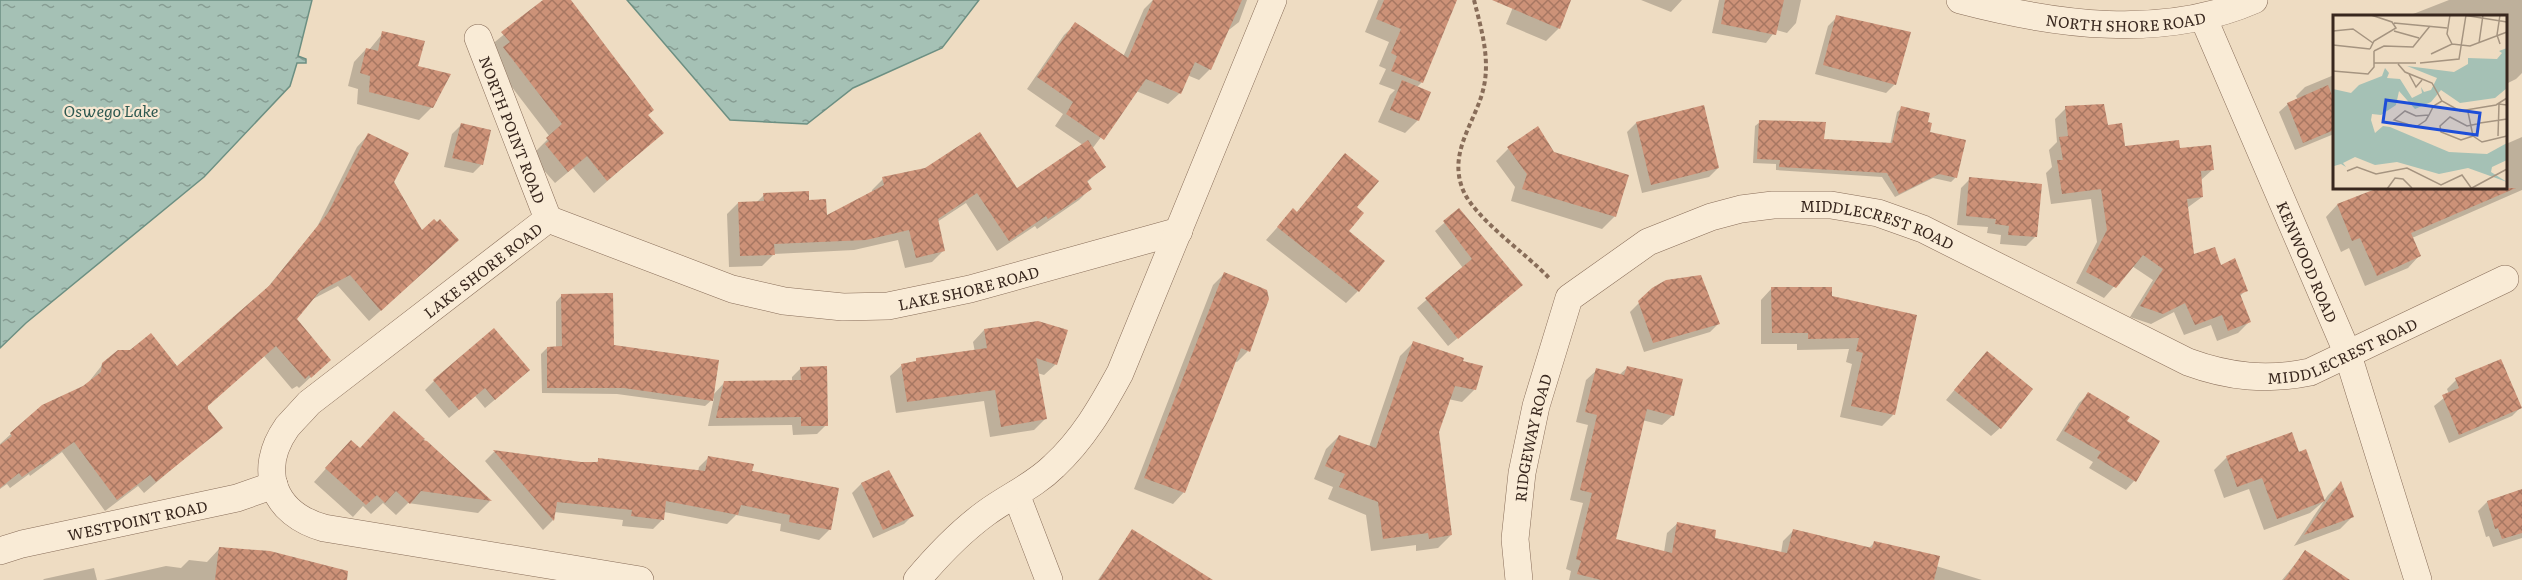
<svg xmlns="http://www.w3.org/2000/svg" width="2522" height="580" viewBox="0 0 2522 580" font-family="Literata,serif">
<defs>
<pattern id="water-ripples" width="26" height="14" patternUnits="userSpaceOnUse" patternTransform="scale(1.5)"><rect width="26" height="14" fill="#a5c1b5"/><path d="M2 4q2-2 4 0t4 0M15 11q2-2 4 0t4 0" fill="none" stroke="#879d93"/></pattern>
<pattern id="building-cross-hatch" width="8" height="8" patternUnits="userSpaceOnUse" patternTransform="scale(1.5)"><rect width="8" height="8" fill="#cd9278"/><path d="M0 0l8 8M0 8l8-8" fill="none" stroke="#a77762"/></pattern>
</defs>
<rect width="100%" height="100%" fill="#eedcc2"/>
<path fill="url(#water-ripples)" stroke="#6c8f82" stroke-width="1.5" d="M0,0H312L298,56L306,59V63H297L290,86L204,177L26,323L0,348Z
M627,0H979L942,48L853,88L807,124L730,120Z"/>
<path fill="#0003" d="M546,0H569L646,115L662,133L594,193L573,168L555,183L533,158L535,152L550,137L492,61L490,46Z
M1153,0H1247L1239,22L1225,33L1210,69L1199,80L1187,75L1180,93L1168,104L1136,91L1092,149L1104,167L1086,183L1090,189L1079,200L1037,229L1035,226L997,251L966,203L937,222L944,250L932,262L905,268L898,240L854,250L774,254L762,266L729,267L727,214L738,203H756L764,195L808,202L825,218L872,193V190L883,179L1016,190L1083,145L1055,126L1063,114L1027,89L1064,35L1076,24L1123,57L1144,9Z
M1378,0L1455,1L1422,82L1416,88L1418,120L1405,133L1378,122L1390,95L1395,90L1379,84L1386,69L1379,66L1389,42L1365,32Z
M1516,0H1569L1559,28L1546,41L1506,24Z
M1641,0H1682L1671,12Z
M1719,0H1801L1796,23L1787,33L1776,30L1766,43L1712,33Z
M2449,0H2522V73L2516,79L2506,84V16H2408Z
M1837,17L1895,84L1886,93L1815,74L1828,26Z
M383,33L417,67L432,107L419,120L357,104L358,89L348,86L354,62L366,49L369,50Z
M2334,75V134L2295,150L2279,112L2288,104L2298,100L2296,96L2305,87Z
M1902,108L1928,133L1956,177L1951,182L1933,178L1895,197L1882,177L1776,170V164L1753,163L1755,126L1760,122L1823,140L1890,145L1897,112Z
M2066,108L2106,127L2124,147L2179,150L2212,170L2200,181L2202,197L2187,208L2193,256L2220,267L2246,290L2239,297L2249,322L2238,333L2217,341L2211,325L2184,335L2174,312L2151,324L2130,317L2153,280L2132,266L2104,298L2076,283L2097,242L2091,199L2051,204L2046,173L2052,167L2049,150L2057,142L2055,119Z
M1636,123L1718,168L1709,177L1642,193L1627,132Z
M461,125L482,164L473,173L444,167L452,134Z
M368,135L422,232L446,252L369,321L338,286L311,300L295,319L329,360L299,388L297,386L292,389L264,356L206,407L221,427L144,493L138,486L105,511L62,452L30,476L29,474L10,488L7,484L0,489V444L11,434L84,388L103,364L177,368L263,293L317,227L357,147Z
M2522,137V190L2412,238L2419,256L2408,268L2365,286L2349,248L2341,252L2326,217L2337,205L2382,188H2506V144Z
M1508,149L1553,153L1615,216L1602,229L1511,201L1515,187L1496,161Z
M1345,155L1355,207L1347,232L1358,291L1346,303L1266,240L1293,210L1296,213Z
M1970,179L2035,237L2026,246L2000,244L2001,235L1987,233L1988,227L1957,225L1961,188Z
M1459,210L1512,293L1448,346L1417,308L1463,268L1435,231Z
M1224,274L1248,351L1237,362L1234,361L1184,492L1173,504L1134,489L1213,285Z
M1772,288L1830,297L1915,316L1893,415L1882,426L1840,417L1852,364L1846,362L1849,349L1797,350V344H1761V300Z
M1653,289L1719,323L1710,332L1644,352L1630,312Z
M562,295L613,346L713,395L724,383L792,382V377L801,368L826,425L817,434L793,435L792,425L708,426L714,398L705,406L617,394L542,393L541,354L547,348H556V302Z
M984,330L1056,364L1044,375L1037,373L1045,419L1034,430L990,437L984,401L896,413L890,376L902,365L913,363L917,360L975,352L973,342Z
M1413,343L1475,389L1462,402L1448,399L1437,432L1451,535L1438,548L1416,551V545L1371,551L1366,515L1328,499L1333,487L1314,479L1326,449L1339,436L1369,447L1400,356Z
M2501,360L2521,407L2512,416L2449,443L2434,406L2449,394L2447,389L2456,380Z
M1978,362L2000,428L1991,436L1946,400Z
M1627,368L1673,415L1662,425L1642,420L1614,541L1664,552L1667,533L1678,523L1713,539L1781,553L1783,541L1794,530L1868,549L1874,543L1936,566L1982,580H1569L1571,571L1566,569L1583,503L1570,500L1588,425L1576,422L1586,380L1597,370L1619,375Z
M519,379L485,408L475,396L449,418L425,390L434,381Z
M2088,394L2125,422L2134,481L2126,490L2089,468L2093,462L2056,440L2079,403Z
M420,442H426L490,501L478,513L408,503L396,515L383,503L371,514L363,506L353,517L314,482L339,454Z
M2305,451L2323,502L2310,513L2264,530L2249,489L2224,498L2214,470L2227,457Z
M494,452L581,464H595L599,460L698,472L699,467L709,457L751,472L837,489L829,530L819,540L780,531L781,524L736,515L727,524L664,512L663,519L653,529L622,526L623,520L554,512L553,520L543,530L485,461Z
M888,472L913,515L904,524L873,538L852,493L861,484Z
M2340,483L2352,517L2340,529L2294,546L2328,495Z
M2522,491V538L2493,547L2489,536L2486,537L2478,511L2487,502Z
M1132,531L1206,580H1098Z
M219,549L299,580H104L166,566L181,568L189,560L207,562Z
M2305,552L2347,580H2282Z
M94,568L97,580H43L44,579Z"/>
<path fill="url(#building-cross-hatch)" d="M543,0H571L654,110L648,115L664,133L607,181L587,156L568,172L545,144L549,141L546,138L562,124L503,47L510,42L501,32Z
M1153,0H1242L1211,70L1195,62L1181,94L1146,79L1104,140L1066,114L1073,102L1037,77L1075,22L1128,58Z
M1384,0H1457L1423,83L1391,71L1397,56L1391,53L1401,29L1376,19Z
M1492,0H1571L1560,29Z
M1725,0H1784L1776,35L1721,24Z
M1836,15L1911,32L1896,85L1823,65Z
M382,31L425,41L418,66L451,74L433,108L369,92L370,76L360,73L366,48L378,51Z
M1402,80L1431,92L1419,121L1390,110Z
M2328,85L2334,100V130L2303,143L2287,103Z
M2104,104L2108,125L2122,123L2125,146L2179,140L2180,148L2211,145L2214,170L2201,171L2203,197L2187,199L2194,254L2215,247L2221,265L2235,258L2248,291L2240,294L2251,322L2228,331L2222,315L2195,325L2185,303L2163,314L2140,306L2163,269L2143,255L2116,288L2086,272L2107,230L2101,189L2062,194L2057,160H2063L2059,137L2068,136L2065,106Z
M1704,105L1719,168L1651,185L1636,122Z
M1901,106L1930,113L1928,122L1932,123L1930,132L1966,140L1957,178L1939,174L1899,194L1887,173L1779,167L1780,160L1757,159L1759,120L1826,122L1824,139L1892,143Z
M461,123L491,130L483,165L452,158Z
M1538,126L1554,152L1629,175L1616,217L1522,189L1527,174L1507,147Z
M980,132L1017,188L1088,140L1106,167L1087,181L1092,189L1048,219L1046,216L1009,241L977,193L938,219L945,251L916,258L909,230L866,240L774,244L775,255L740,256L738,202L764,201L763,193L809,191V200L826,199L827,215L884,185L882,177L925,168Z
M368,133L409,153L394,182L422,230L434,219L437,222L440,219L459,240L381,311L350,275L320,291L297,319L331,360L311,378L309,375L305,379L276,346L208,406V409L223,428L156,482L150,475L117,500L74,442L42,465L41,464L22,477L19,473L0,488V445L12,436L10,433L42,405L83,386L101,372L102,363L118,350H130L151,333L177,366L270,285L328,213Z
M1345,153L1379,181L1357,207L1364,213L1349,231L1385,261L1359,292L1277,227L1293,208L1297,212Z
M1969,177L2042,184L2037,237L2008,235L2009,226L1995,224L1996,219L1966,216Z
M2378,188H2516L2411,233L2421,256L2377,276L2360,238L2352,241L2337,204Z
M1459,208L1523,285L1458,339L1425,298L1472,259L1443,221Z
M1224,272L1267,290L1269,299L1250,352L1241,348L1185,493L1144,478Z
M1701,275L1720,324L1653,343L1638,301L1652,288L1666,280Z
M1771,287H1832V296L1917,315L1895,415L1851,406L1863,353L1856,351L1859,338L1808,339V333H1772Z
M613,293L614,345L719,360L713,401L624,388H547V347L562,346L561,294Z
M1038,321L1068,330L1057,365L1036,358L1047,419L1001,427L995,390L907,402L901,364L916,361V358L987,348L984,329Z
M494,328L530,370L495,400L485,388L459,410L433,380Z
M1413,341L1464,358L1463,361L1483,366L1476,390L1455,386L1439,432L1452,535L1429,539L1428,533L1383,539L1378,502L1339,487L1345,474L1325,466L1339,435L1376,448Z
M1987,351L2033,389L2001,429L1954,390Z
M2501,359L2522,408L2459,435L2442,395L2459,388L2455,378Z
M827,366L828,426H801V417L716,418L724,381L801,380L800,367Z
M1627,366L1683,379L1674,416L1647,409L1616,539L1672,553L1677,522L1716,530L1715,538L1787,553L1793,529L1872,548L1874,541L1940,556L1934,580H1601L1577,574L1581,561L1576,559L1592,493L1580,490L1597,415L1585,412L1596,368L1624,375Z
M2088,392L2130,417L2127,421L2160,441L2136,482L2097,458L2101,452L2064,431Z
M394,411L425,439L423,440L427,441L492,501L421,491L410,504L396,491L385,503L377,495L366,505L325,468L351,440L360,448Z
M2292,432L2299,452L2306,449L2325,501L2277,519L2262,478L2237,487L2226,456Z
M493,450L581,462H598V458L705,471L708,456L754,464L752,471L839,488L831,530L789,522L790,515L741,505L738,515L666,501L664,520L631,516L632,510L557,502L554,521Z
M889,470L914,516L883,530L861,483Z
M2341,481L2354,517L2304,535Z
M2522,489V533L2502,539L2498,528L2495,529L2487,501Z
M1132,529L1213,580H1099Z
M219,547L270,551L348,571L347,580H215Z
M2305,550L2350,580H2284Z"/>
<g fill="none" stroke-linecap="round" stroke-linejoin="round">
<defs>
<g id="street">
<path id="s1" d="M1960,0C2055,25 2162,40 2254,0"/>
<path id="s2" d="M2203,17L2347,352L2418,580"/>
<path id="s3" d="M478,38L548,219"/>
<path d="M1016,494L1049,580"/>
<path id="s4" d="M0,551L22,544L237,498L274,485"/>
<path id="s5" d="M640,580L324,528C274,514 256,471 287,427C294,419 302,411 309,403L548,219L732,289L784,301L843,307L888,306L970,289L1179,231"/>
<path d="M917,580C938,555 960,532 986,513C1009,496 1034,486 1054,466C1083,439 1101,408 1120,373L1273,0"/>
<path id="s6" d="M1519,580L1515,539L1522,473L1536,406L1569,298L1648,242L1711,217L1741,209L1773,205H1831L1878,213L1923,229L2188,362C2229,377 2267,381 2310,372L2505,279"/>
</g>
</defs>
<use href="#street" stroke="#886d59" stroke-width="28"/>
<path stroke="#886d59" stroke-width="4" stroke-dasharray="4.5 3" stroke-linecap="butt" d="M1474,0C1481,28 1490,57 1484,86C1477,121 1447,151 1463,190C1475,219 1527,254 1549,278"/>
<use href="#street" stroke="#f9ebd6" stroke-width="27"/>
</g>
<g text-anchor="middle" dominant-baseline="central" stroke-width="4.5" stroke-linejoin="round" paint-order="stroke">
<g font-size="15" fill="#38271e" stroke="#f6e7d2">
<text stroke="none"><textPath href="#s1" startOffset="168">NORTH SHORE ROAD</textPath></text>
<text stroke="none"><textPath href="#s3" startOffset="98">NORTH POINT ROAD</textPath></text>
<text stroke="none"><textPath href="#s6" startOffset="624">MIDDLECREST ROAD</textPath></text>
<text stroke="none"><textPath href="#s2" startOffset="266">KENWOOD ROAD</textPath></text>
<text stroke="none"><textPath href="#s5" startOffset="702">LAKE SHORE ROAD</textPath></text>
<text stroke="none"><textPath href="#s5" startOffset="1222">LAKE SHORE ROAD</textPath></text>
<text stroke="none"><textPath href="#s6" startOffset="1128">MIDDLECREST ROAD</textPath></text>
<text stroke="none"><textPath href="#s6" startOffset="144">RIDGEWAY ROAD</textPath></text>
<text stroke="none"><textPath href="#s4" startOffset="141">WESTPOINT ROAD</textPath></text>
</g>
<g font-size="16" font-style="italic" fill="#2d5850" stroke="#f6e7d2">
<text x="111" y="110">Oswego Lake</text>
</g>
</g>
<g transform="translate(2333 15)">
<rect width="174" height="174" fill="#eedcc2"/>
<path d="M174,33V73L162,83L127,88L108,75L98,87L82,94L66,76L63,90L48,100L39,99L38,105L42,118L50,111L57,112L116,137L154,139L174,128V145L159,152L158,157L174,167L135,153L106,159L64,147L42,150L22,142L10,148L13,152L8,149L1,151L0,74L18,78L26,70L49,61L52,53L56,58L54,63L67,64L79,83L89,78L88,72L91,77L98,75L104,63L74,51L121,57L135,49V43L164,44L169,38L166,36Z" fill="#a5c1b5"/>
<path fill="none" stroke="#a59480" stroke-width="1.5" d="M117,0L114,19L119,29M130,0L174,7M61,8L114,13M0,16L20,14L40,28M61,16L86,23M146,28L150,0M167,29L164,20L167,0M0,30L37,34M37,34L41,26L63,13L59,7L38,0M41,36L51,31L80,32L97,11M98,39L119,29L137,31L174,17M41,48H83M87,48L126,44L133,0M65,49L72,57L99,68L109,86L127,96L163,90L174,83M0,56L35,59L41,52V36M76,59L83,72L89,65M135,97L140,121M96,100L83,101L72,96L61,105L83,112L92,106L93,105L96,100L100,92L102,90L109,86M147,108L174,104M140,121L128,125L108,117L107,111L117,102L134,111L144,109M140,121L149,127L174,121M165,121L166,89L174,90M14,156L24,152L43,159L74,153L108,170L129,160L139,174M20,174H43M54,174L62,163L70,164L79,173M137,174L174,154"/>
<path fill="#1d4ed8" fill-opacity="0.15" stroke="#1d4ed8" stroke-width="3" d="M53,85L147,98L144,120L50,107Z"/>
<rect width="174" height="174" fill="none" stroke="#38271e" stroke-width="3"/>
</g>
</svg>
